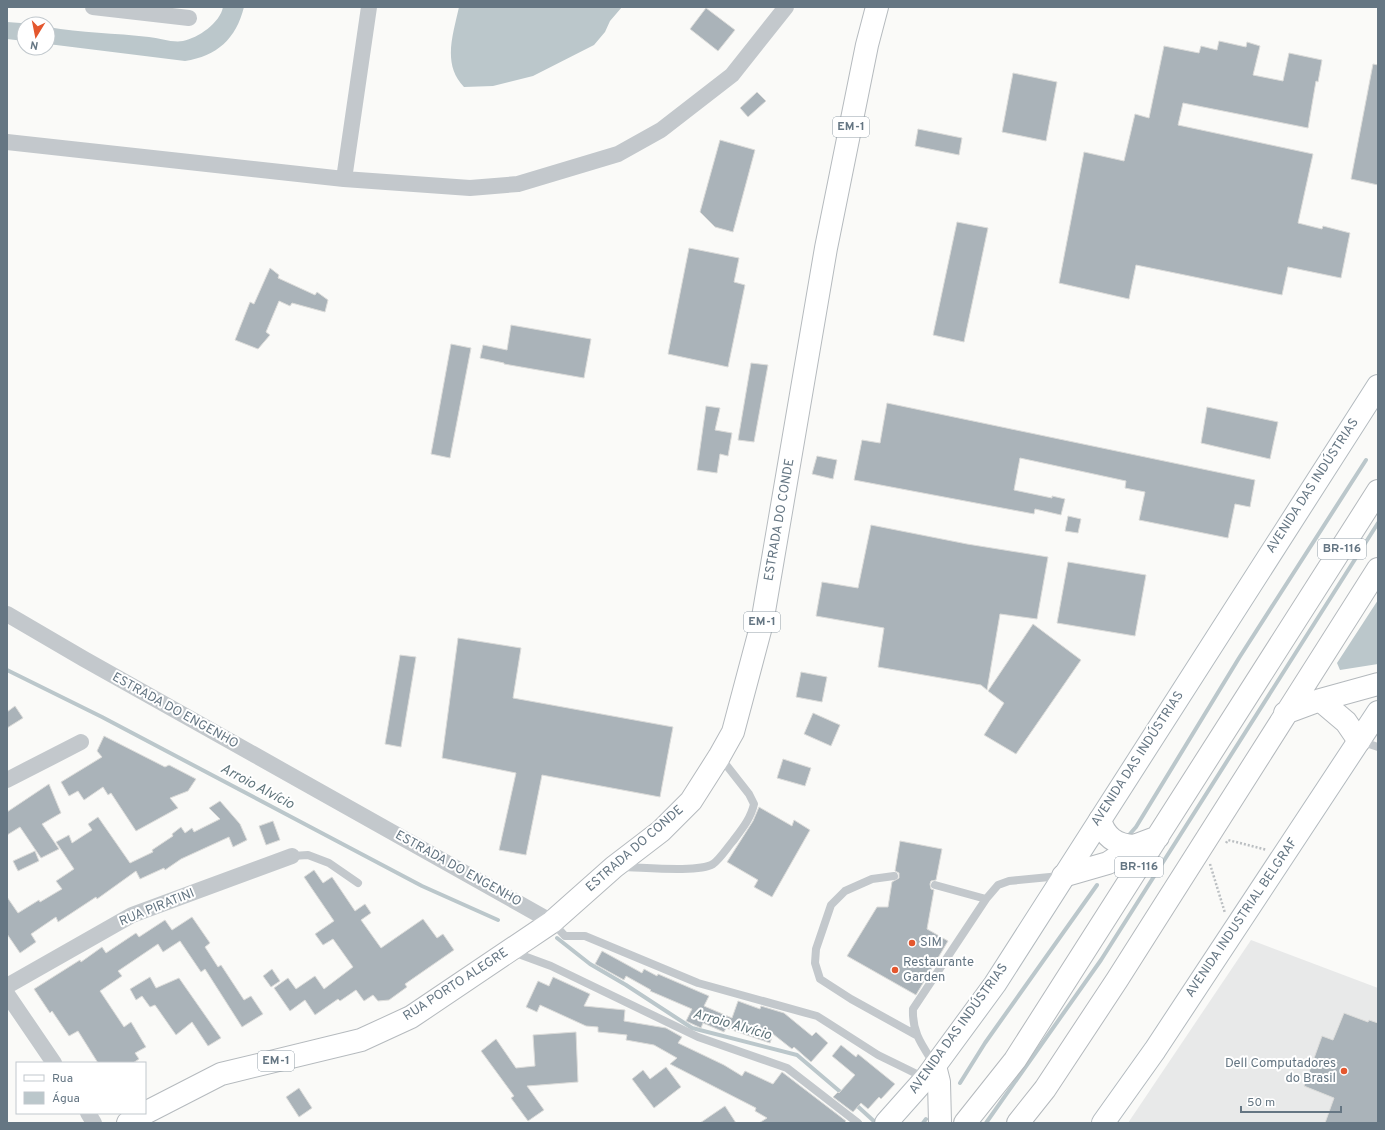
<svg xmlns="http://www.w3.org/2000/svg" width="1385" height="1130" viewBox="0 0 1385 1130" font-family="Overpass,sans-serif">
<rect width="100%" height="100%" fill="#fafaf8"/>
<path fill="#e8e9e9" d="M1251,940L1378,988V1123H1128Z"/>
<path fill="#bbc7cb" d="M223,7H244C236,39 217,56 185,61L48,44V27C81,33 115,33 149,37C159,38 173,43 183,41C198,38 220,23 223,7Z
M459,7H622L610,21L605,32L594,45L533,76L493,86L464,87C442,64 453,35 459,7Z
M7,22L34,24H24V41L7,39Z
M1378,600V664L1340,670L1337,663Z"/>
<g fill="none" stroke-linecap="round" stroke-linejoin="round">
<path stroke="#bbc7cb" stroke-width="4" d="M7,670L102,717L422,886L498,920
M1129,835L1136,827L1239,658L1366,460
M557,938L590,964L626,985L692,1028L797,1055L844,1095
M960,1083L985,1043L1097,885
M854,1103L876,1123
M923,1123L926,1119
M986,1123L1101,960L1378,523"/>
</g>
<path fill="#aab3b9" stroke="#dcdcda" d="M706,8L735,30L718,51L690,29Z
M1219,41L1246,47L1247,42L1260,46L1253,75L1283,81L1289,53L1322,60L1318,82L1316,81L1308,128L1183,103L1178,125L1313,154L1298,223L1322,229L1323,226L1350,233L1341,278L1288,267L1282,295L1136,265L1129,299L1059,283L1084,152L1124,161L1135,114L1149,118L1164,46L1199,53L1201,46L1217,50Z
M1373,64L1378,65V185L1351,179Z
M1013,73L1057,82L1046,141L1002,132Z
M757,92L766,101L748,117L740,108Z
M918,129L962,138L959,155L915,146Z
M720,140L755,150L733,232L715,227L700,212Z
M957,222L988,228L964,342L933,335Z
M689,248L739,258L734,282L745,285L728,367L668,354Z
M270,268L279,275L278,278L315,295L317,292L328,300L325,312L292,303L290,306L279,301L266,332L270,335L258,349L235,340L250,302L254,304Z
M511,325L591,339L584,378L504,364V363L480,358L483,345L507,350Z
M451,344L471,348L450,458L431,454Z
M751,363L768,365L754,442L738,440Z
M887,403L1255,480L1250,507L1235,504L1228,538L1139,520L1145,492L1125,488L1126,481L1020,458L1014,490L1052,498V496L1065,499L1061,515L1035,509L1034,514L854,480L862,440L880,443Z
M706,406L720,408L715,430L732,433L728,456L720,454L717,473L697,470Z
M1207,407L1278,422L1270,459L1201,443Z
M817,456L837,460L833,479L812,474Z
M1068,516L1081,519L1078,533L1065,531Z
M871,525L967,544L1048,557L1037,619L1000,614L987,690L981,685L878,667L884,628L816,616L822,582L858,588Z
M1068,562L1146,575L1135,636L1057,623Z
M1033,624L1081,660L1016,754L984,735L1004,703L988,691Z
M458,638L521,648L513,698L673,727L660,797L542,775L526,855L499,850L516,773L442,758Z
M400,655L416,657L401,747L385,744Z
M801,672L827,677L822,702L796,697Z
M15,706L23,718L7,728V712Z
M813,713L840,725L831,746L804,734Z
M104,736L165,767L169,765L196,779L188,791L170,798L178,808L136,831L111,793L108,795L103,787L84,800L78,791L69,796L61,782L102,757L97,751Z
M783,759L811,768L805,786L777,778Z
M49,784L61,813L42,824L59,849L41,858L20,827L7,835V812Z
M220,801L240,824L247,840L233,847L229,837L181,859L165,870L164,868L140,879L136,871L97,899L96,897L58,922L56,917L31,934L36,942L20,953L7,934V897L18,913L39,900L40,902L62,889L56,881L74,869L56,842L69,835L72,843L92,830L88,824L98,817L130,863L153,852L152,850L173,836L172,834L181,827L185,833L192,828L194,832L220,819L209,808Z
M759,807L792,826L794,820L810,830L772,897L754,887L758,880L727,862L753,821Z
M273,821L280,840L266,845L259,826Z
M900,841L942,849L936,880L931,881L930,884L931,889L934,890L927,929L948,941L916,995L847,956L877,907H888L892,882L899,878V873L895,871Z
M35,851L39,861L18,871L13,861Z
M314,870L323,883L332,877L355,911L365,904L371,913L361,920L381,948L423,919L437,938L443,934L454,950L405,984L407,987L389,1000L378,1001L373,995L364,1001L356,990L340,1001L338,999L315,1015L305,1000L290,1011L274,988L288,978L296,989L315,976L324,989L353,967L333,939L323,945L315,934L334,921L304,877Z
M192,917L210,943L205,947L218,967L221,965L244,1000L251,996L263,1014L242,1027L205,969L201,972L180,941L163,952L158,944L118,971L122,976L100,991L124,1027L131,1022L146,1047L135,1053L139,1059L133,1063H98L78,1031L69,1036L52,1011L50,1013L34,989L80,960L81,962L102,947L106,953L136,933L139,937L165,920L172,930Z
M602,951L642,973L644,969L657,976L658,974L709,996L704,1006L732,1018L738,1001L760,1009L761,1006L784,1013L812,1036L816,1032L828,1043L811,1062L794,1047L792,1049L773,1034L770,1043L726,1028L724,1032L703,1023L701,1028L686,1021L692,1009L650,991L651,990L626,976L624,980L595,964Z
M272,969L280,981L271,987L263,976Z
M150,977L156,988L179,978L221,1038L208,1046L192,1022L176,1035L155,1005L150,1007L142,996L136,1000L130,989Z
M553,977L590,994L584,1006L625,1010L624,1021L666,1028L682,1037L678,1043L724,1065L742,1076L745,1071L773,1084L782,1072L846,1121L844,1123H759L767,1118L755,1111L756,1108L670,1064L677,1058L654,1045L626,1040L627,1035L598,1032V1027L586,1026L540,1005L537,1012L526,1007L538,981L549,986Z
M1344,1013L1368,1022L1369,1020L1378,1023V1123H1325L1334,1098L1304,1086L1322,1036L1333,1040Z
M576,1032L578,1082L527,1086L544,1110L528,1121L511,1098L514,1096L481,1051L496,1039L516,1068L535,1066L533,1035Z
M841,1045L856,1057L858,1054L895,1084L881,1099L879,1097L868,1109L861,1103L853,1112L833,1097L838,1092L839,1093L855,1075L832,1056Z
M666,1067L681,1087L654,1108L632,1079L643,1070L650,1079Z
M299,1088L312,1108L299,1117L286,1097Z
M725,1106L736,1123H700Z"/>
<g fill="none" stroke-linecap="round" stroke-linejoin="round">
<defs>
<path id="secondary" d="M886,1123L926,1078L995,984L1378,386
M1103,1123L1155,1050L1378,712"/>
<path id="primary" d="M145,1113L221,1074L361,1040L411,1017L552,922L614,867L661,831L691,801L719,757L733,732L762,623L826,248L867,45L877,7
M128,1123L145,1113"/>
<path id="motorway" d="M1320,700L1346,722L1359,741
M1285,713L1320,700L1378,684
M1100,820C1105,837 1116,845 1134,846
M1063,876L1108,863L1134,846L1158,837
M935,1066L939,1082L940,1123
M965,1123L1015,1060L1378,491
M1018,1123L1045,1089L1117,980L1378,569"/>
</defs>
<use href="#secondary" stroke="#b3babf" stroke-width="24"/>
<use href="#primary" stroke="#b5babe" stroke-width="24"/>
<use href="#motorway" stroke="#b4b9bd" stroke-width="24"/>
<path stroke="#bbbfc2" stroke-width="2.5" stroke-dasharray="2 2" stroke-linecap="butt" d="M1226,843L1228,840L1267,850
M1210,864L1225,913"/>
<path stroke="#c3c8cc" stroke-width="8" d="M1360,741L1378,747
M292,856L308,855L329,863L358,883
M621,867C641,867 698,873 713,864C720,859 727,848 733,841C742,829 751,818 754,804L749,794L720,757
M894,876L872,879L845,891L831,905L816,949L815,963L820,979L851,999L916,1035
M935,885L986,899
M553,923L565,936H585L698,983L817,1016L878,1055L925,1078
M513,952L551,966L698,1037L787,1068L858,1123
M934,1064C922,1045 912,1033 913,1009L986,899L998,885L1009,881L1060,876"/>
<path stroke="#c3c8cc" stroke-width="16" d="M93,7L189,18
M7,142L344,179L470,188L518,184L618,154L661,130L732,75L786,7
M344,179L369,7
M7,614L84,659L552,922
M7,780L81,742
M7,986L132,915L292,856
M7,994L54,1063
M88,1113L94,1123"/>
<use href="#secondary" stroke="#fff" stroke-width="22"/>
<use href="#primary" stroke="#fff" stroke-width="22"/>
<use href="#motorway" stroke="#fff" stroke-width="22"/>
</g>
<g fill="#e4572e" stroke="#fff" stroke-width="1.5">
<circle cx="912" cy="943" r="4"/>
<circle cx="895" cy="970" r="4"/>
<circle cx="1344" cy="1071" r="4"/>
</g>
<g text-anchor="middle" dominant-baseline="central" stroke-width="4" stroke-linejoin="round" paint-order="stroke">
<g fill="#fff" stroke="#939fa8" stroke-width="1">
<rect x="833" y="117" width="36" height="20" rx="3"/>
<rect x="1318" y="539" width="48" height="20" rx="3"/>
<rect x="744" y="612" width="36" height="20" rx="3"/>
<rect x="1115" y="857" width="48" height="20" rx="3"/>
<rect x="258" y="1051" width="36" height="20" rx="3"/>
</g>
<g font-size="12" font-weight="bold" fill="#657683">
<text x="851" y="127">EM-1</text>
<text x="1342" y="549">BR-116</text>
<text x="762" y="622">EM-1</text>
<text x="1139" y="867">BR-116</text>
<text x="276" y="1061">EM-1</text>
</g>
<g font-size="13" fill="#657683" stroke="#fff">
<text transform="translate(1313 486) rotate(-57)">AVENIDA DAS INDÚSTRIAS</text>
<text transform="translate(780 520) rotate(-80)">ESTRADA DO CONDE</text>
<text transform="translate(175 711) rotate(29)">ESTRADA DO ENGENHO</text>
<text transform="translate(1138 759) rotate(-57)">AVENIDA DAS INDÚSTRIAS</text>
<text transform="translate(635 849) rotate(-41)">ESTRADA DO CONDE</text>
<text transform="translate(458 869) rotate(29)">ESTRADA DO ENGENHO</text>
<text transform="translate(157 908) rotate(-22)">RUA PIRATINI</text>
<text transform="translate(1242 918) rotate(-56)">AVENIDA INDUSTRIAL BELGRAF</text>
<text transform="translate(456 985) rotate(-33)">RUA PORTO ALEGRE</text>
<text transform="translate(959 1029) rotate(-54)">AVENIDA DAS INDÚSTRIAS</text>
</g>
<g font-size="13" fill="#657683" stroke="#fff" text-anchor="start">
<text x="920" y="943">SIM</text>
<text x="903" y="963">Restaurante<tspan x="903" dy="15">Garden</tspan></text>
<text x="1336" y="1064" text-anchor="end">Dell Computadores<tspan x="1336" dy="15">do Brasil</tspan></text>
</g>
<g font-size="14" font-style="italic" fill="#60757c" stroke="#fff">
<text transform="translate(257 787) rotate(28)">Arroio Alvício</text>
<text transform="translate(732 1025) rotate(16)">Arroio Alvício</text>
</g>
</g>
<rect width="1385" height="1130" fill="none" stroke="#657683" stroke-width="16"/>
<rect x="16" y="1062" width="130" height="52" fill="#ffffff" stroke="#c1c8cd"/>
<rect x="24" y="1075" width="20" height="6" fill="#ffffff" stroke="#c1c8cd"/>
<text x="52" y="1082" font-size="12" fill="#657683">Rua</text>
<rect x="24" y="1092" width="20" height="12" fill="#bbc7cb" stroke="#c1c8cd"/>
<text x="52" y="1102" font-size="12" fill="#657683">Água</text>
<g transform="translate(36 36) rotate(190)"><circle r="19" fill="#ffffff" stroke="#c1c8cd"/>
<path d="M0-3L7 15L0 10L-7 15Z" fill="#e4572e"/>
<text y="-6" font-size="11" font-weight="bold" text-anchor="middle" fill="#657683">N</text>
</g>
<path d="M1241 1106v6h100v-6" fill="none" stroke="#657683" stroke-width="2"/>
<text x="1247" y="1106" font-size="12" fill="#657683" stroke="#ffffff" stroke-width="3" paint-order="stroke">50 m</text>
</svg>
